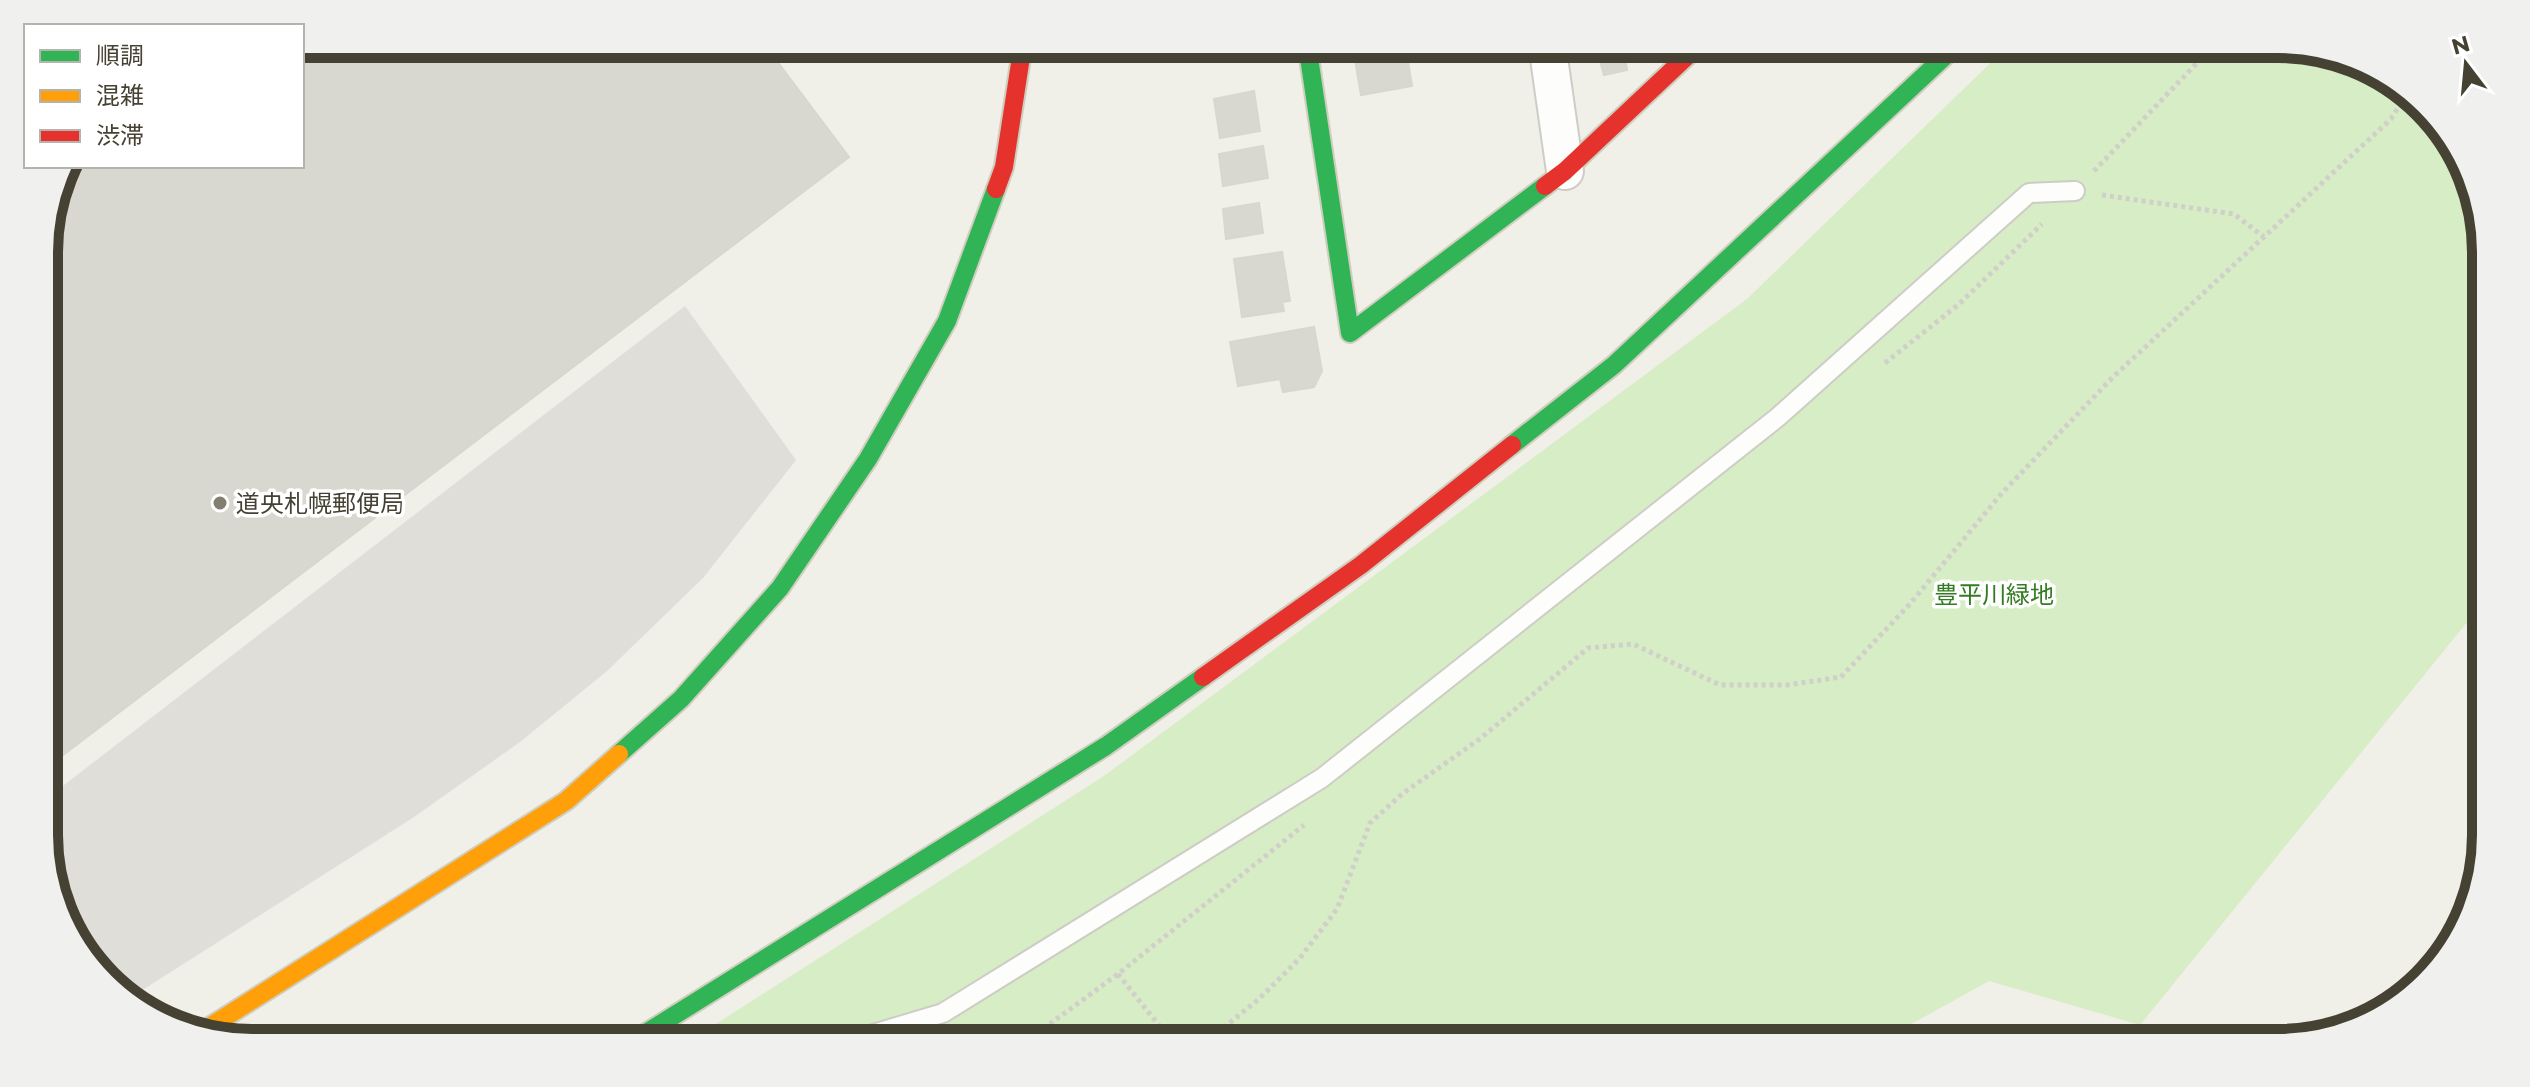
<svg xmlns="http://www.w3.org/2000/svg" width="2530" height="1087" viewBox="0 0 2530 1087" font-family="Montserrat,'Noto Sans JP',sans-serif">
<rect width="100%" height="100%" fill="#f0efe8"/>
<path fill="#d6edc5" d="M2010,44H2278L2357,60L2443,125L2484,225L2485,600L2140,1025L1989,981L1877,1043H686L1104,776L1747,299Z"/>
<path fill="#dfded8" d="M685,306L796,460L703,578L607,671L520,742L414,817L133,996L87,962L46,862V799Z"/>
<path fill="#d9d8d0" stroke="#d8d6cd" stroke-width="2" d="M302,44H764L849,157L46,768L44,238L64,166H302Z
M1188,44H1250L1252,51L1191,62Z
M1369,44H1393L1394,47L1405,44L1412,86L1361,95L1353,48Z
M1581,44H1642L1643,51L1625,55L1627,70L1604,75L1598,54L1583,56Z
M1254,91L1260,131L1220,138L1214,99Z
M1263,146L1268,178L1223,186L1219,154Z
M1259,203L1263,233L1226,239L1223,209Z
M1282,252L1290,301L1282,302L1284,311L1242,317L1234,259Z
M1314,327L1322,371L1314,387L1283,392L1280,379L1238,386L1230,342Z"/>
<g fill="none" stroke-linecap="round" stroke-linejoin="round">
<defs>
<path id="lane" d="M843,1043L943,1013L1322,778L1778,417L2029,193L2075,191"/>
<path id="street" d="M1547,44L1565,171"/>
<path id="fast" d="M1307,44L1350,333L1545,186
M1512,445L1614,365L1958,44
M619,754L681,699L780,588L868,459L947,321L996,189
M630,1043L1106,746L1203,677"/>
<path id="slow" d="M200,1033L566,801L619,754"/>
<path id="jam" d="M1545,186L1565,171L1700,44
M996,189L1004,167L1023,44
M1203,677L1361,565L1512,445"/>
</defs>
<use href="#lane" stroke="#cecdc5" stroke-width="22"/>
<use href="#street" stroke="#cecdc5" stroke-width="40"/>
<use href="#fast" stroke="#cfcebe" stroke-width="22"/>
<use href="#slow" stroke="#cfcebe" stroke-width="22"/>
<use href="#jam" stroke="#cfcebe" stroke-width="22"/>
<path stroke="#d1cfc9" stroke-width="5" stroke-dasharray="4 4" stroke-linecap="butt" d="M2094,171L2215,44
M2102,195L2234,214L2264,237
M1885,363L1958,305L2042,224
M1118,974L1173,1043
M1024,1043L1118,974L1304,825
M1205,1043L1259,999L1300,958L1337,909L1370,823L1402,794L1481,738L1588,648L1633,644L1720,685H1787L1841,677L1909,605L2002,493L2113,377L2391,119L2405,96"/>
<use href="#lane" stroke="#fdfdfc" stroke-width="18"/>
<use href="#street" stroke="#fdfdfc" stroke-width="36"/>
<use href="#fast" stroke="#30b455" stroke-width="18"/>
<use href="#slow" stroke="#ff9f0a" stroke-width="18"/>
<use href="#jam" stroke="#e5322d" stroke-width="18"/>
</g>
<circle fill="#827f72" stroke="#fff" stroke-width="3" cx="220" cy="503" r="8"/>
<g text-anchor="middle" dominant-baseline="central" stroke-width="7" stroke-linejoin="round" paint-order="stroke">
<g font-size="24" fill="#464233" stroke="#fff" text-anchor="start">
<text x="236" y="503">道央札幌郵便局</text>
</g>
<g font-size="24" fill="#337c22" stroke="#fff">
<text x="1994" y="594">豊平川緑地</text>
</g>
</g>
<path d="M0 0H2530V1087H0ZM252 58H2278A194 194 0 0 1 2472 252V835A194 194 0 0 1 2278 1029H252A194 194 0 0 1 58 835V252A194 194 0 0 1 252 58Z" fill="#f0f0ef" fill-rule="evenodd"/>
<path fill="none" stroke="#464233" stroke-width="10" d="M252 58H2278A194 194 0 0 1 2472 252V835A194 194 0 0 1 2278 1029H252A194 194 0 0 1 58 835V252A194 194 0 0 1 252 58Z"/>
<rect x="24" y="24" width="280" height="144" fill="#ffffff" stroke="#b5b3ad" stroke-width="2"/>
<rect x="40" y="50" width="40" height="12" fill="#30b455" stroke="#b5b3ad" stroke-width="2"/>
<text x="96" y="64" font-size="24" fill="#464233">順調</text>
<rect x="40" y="90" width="40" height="12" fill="#ff9f0a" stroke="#b5b3ad" stroke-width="2"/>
<text x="96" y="104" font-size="24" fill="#464233">混雑</text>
<rect x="40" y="130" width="40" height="12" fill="#e5322d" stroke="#b5b3ad" stroke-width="2"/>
<text x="96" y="144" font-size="24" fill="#464233">渋滞</text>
<g transform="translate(2466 64) rotate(344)" stroke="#ffffff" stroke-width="6" paint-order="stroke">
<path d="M0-6L14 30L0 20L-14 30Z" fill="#464233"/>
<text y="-12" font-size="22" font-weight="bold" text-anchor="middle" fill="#464233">N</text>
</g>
</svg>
